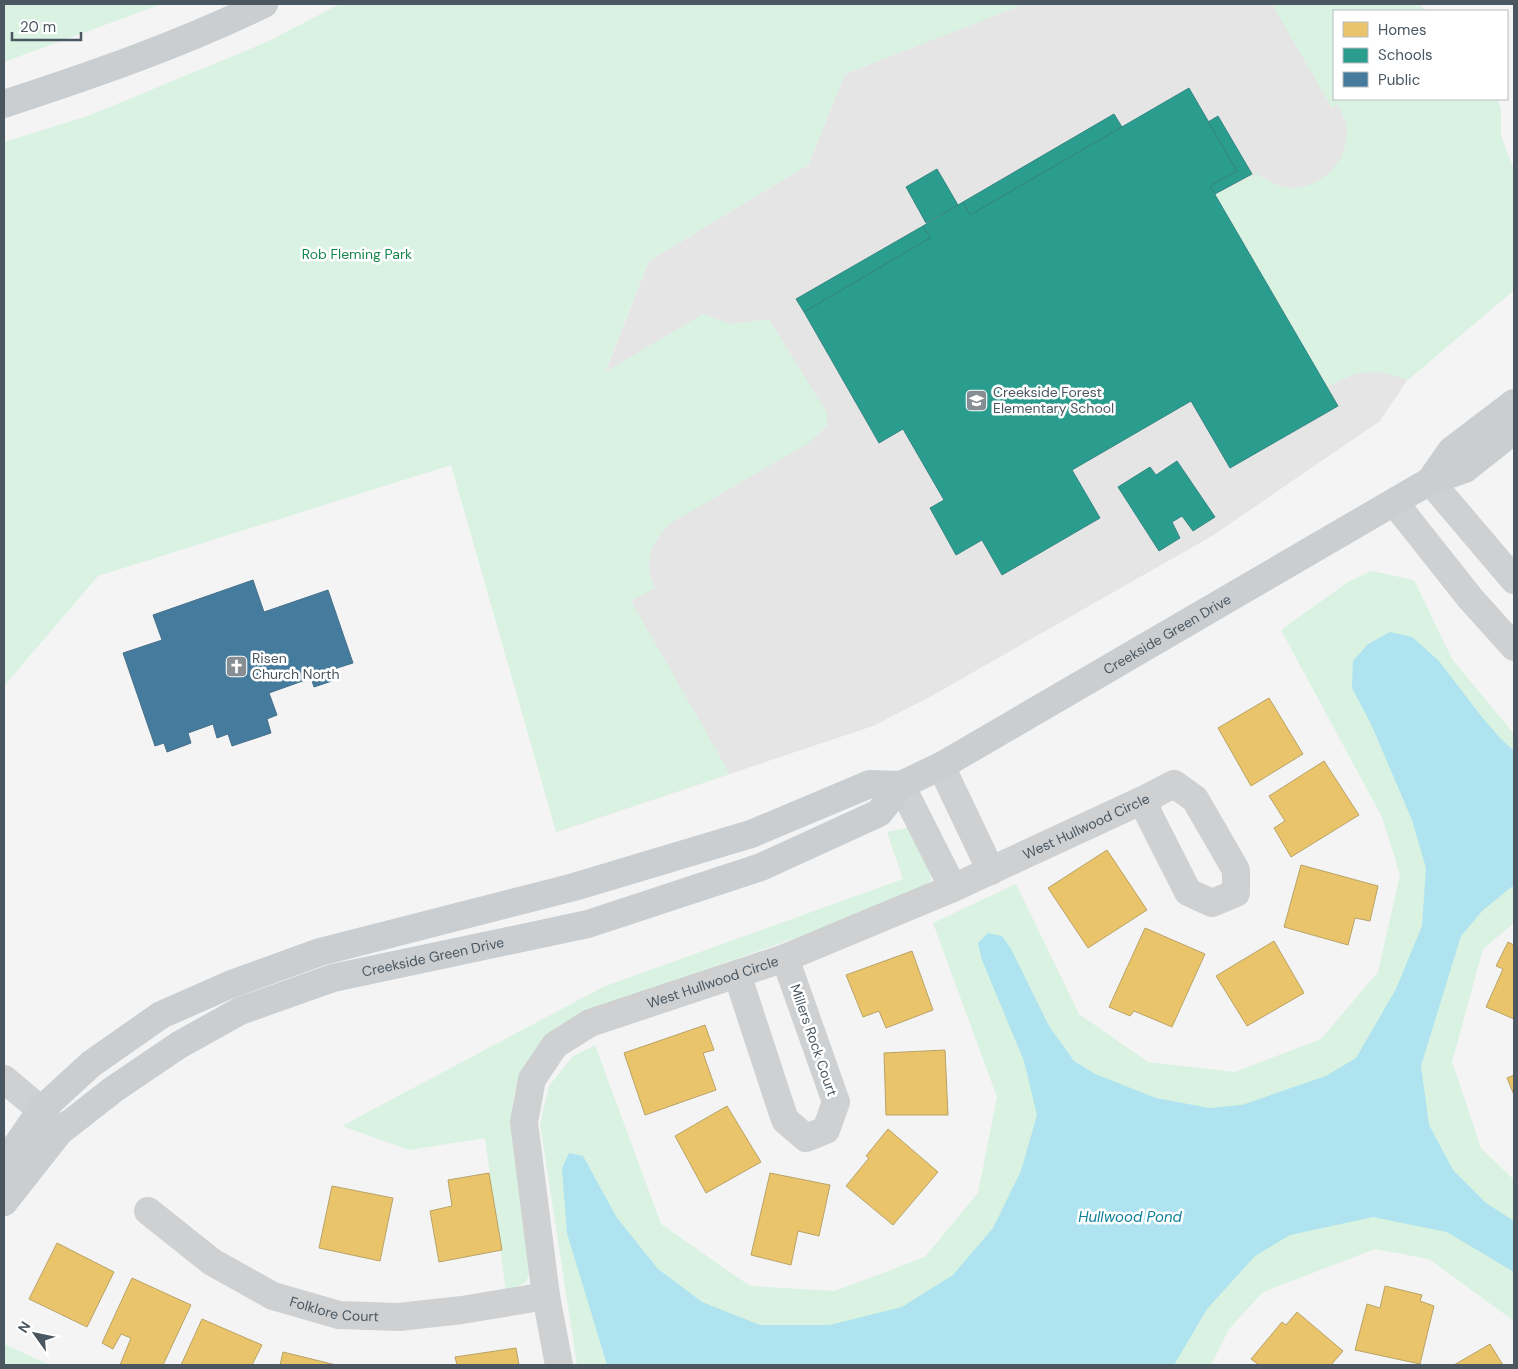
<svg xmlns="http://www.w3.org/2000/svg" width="1518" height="1369" viewBox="0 0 1518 1369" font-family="'DM Sans',sans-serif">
<rect width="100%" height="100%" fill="#f4f4f4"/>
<path fill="#e6e5e6" d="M1019,4H1418L1427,11H1334V99H1498L1501,111V136L1514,170V290L1408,379L1380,421L1212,536L928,698L873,726L556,832L605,373L649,261L808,165L845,74L1016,7Z"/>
<path fill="#d9f2e2" d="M4,4H162L4,62Z
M340,4H1019L1017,7L845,74L808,165L649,261L605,372L703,314L731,324L769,319L827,413V426L807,444L669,524C651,546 642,560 655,588L631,601L730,774L556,832L451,465L98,576L4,686V142L88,116L267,42Z
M1272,4H1418L1427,11H1334V99H1498L1501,111V136L1514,170V290L1408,380L1382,372L1356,373L1327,387L1215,194L1257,174C1267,180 1280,188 1293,188C1323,187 1346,162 1347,133C1347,122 1342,113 1337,104L1332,108Z
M1371,571L1414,580L1452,659L1514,734V923L1483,949L1452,1062L1481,1148L1514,1180V1321L1429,1259L1375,1249L1263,1292L1229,1329L1211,1365H577L540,1124L549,1086L572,1057L595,1045L661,1224L750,1286L835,1291L925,1257L978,1193L997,1097L933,923L1016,884L1079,1014L1148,1062L1235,1072L1321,1039L1378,972L1400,875L1382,817L1281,630L1348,582Z
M912,827L930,864L931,880L917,895L583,1013C573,1019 558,1024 550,1033C502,1079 509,1127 519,1186C523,1213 527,1239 532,1266L526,1282L506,1292L485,1138L409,1150L342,1126L603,987L903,879L887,832Z
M4,1344L50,1365H4Z"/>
<path fill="#aee3ef" d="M1390,632L1412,637L1439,661L1481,716L1500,738L1514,751V885L1483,910L1461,936L1421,1066L1429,1125L1453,1170L1486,1203L1514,1221V1272L1447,1232L1373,1217L1290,1235L1255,1256L1207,1309L1174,1365H607L567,1233L562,1168L569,1153L583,1156L617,1218L658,1269L702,1302L760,1325H830L902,1307L953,1275L993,1228L1021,1171L1037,1115L1024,1061L982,960L978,943L988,933L1002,936L1011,949L1049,1026L1074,1061L1095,1074L1156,1098L1209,1108L1242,1105L1326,1076L1356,1058L1396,989L1422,926L1426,868L1412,820L1371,724L1352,688L1353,661L1368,644Z"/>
<path fill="#e9c46a" stroke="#b9a367" d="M1269,698L1303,754L1251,786L1218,728Z
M1324,761L1359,815L1291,857L1274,828L1285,821L1269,796Z
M1107,850L1147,910L1088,948L1048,888Z
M1301,865L1378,886L1370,921L1355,918L1348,945L1284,927Z
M1145,928L1205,954L1172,1027L1134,1011L1130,1016L1109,1007Z
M1274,941L1304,993L1247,1026L1216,976Z
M1508,942L1514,945V1019L1486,1007L1503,969L1496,966Z
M912,951L933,1010L886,1028L879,1011L863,1017L846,975Z
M705,1025L714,1050L703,1053L716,1090L645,1115L624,1053Z
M945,1050L948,1115H886L884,1053Z
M1514,1075V1095L1507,1078Z
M727,1106L761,1162L706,1193L675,1136Z
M888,1129L938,1172L893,1225L846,1186L869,1158L866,1156Z
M489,1173L502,1250L439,1262L430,1211L452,1206L448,1180Z
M770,1173L830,1185L819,1236L798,1231L791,1265L751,1255Z
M332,1186L393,1198L380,1261L319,1248Z
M57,1243L114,1272L87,1327L29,1299Z
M132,1278L191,1305L163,1365H120L131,1338L121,1334L113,1349L102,1343Z
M1385,1286L1422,1295L1420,1301L1434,1306L1420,1364L1355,1350L1367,1304L1380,1308Z
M1297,1312L1343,1351L1331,1365H1259L1251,1359L1282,1322L1286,1325Z
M202,1319L262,1345L252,1365H181Z
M1490,1344L1503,1365H1454Z
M516,1348L519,1365H457L455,1357Z
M283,1352L336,1365H280Z"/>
<path fill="#2a9d8f" stroke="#348881" d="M1189,88L1237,171L1210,186L1338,406L1230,468L1191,401L1072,470L1100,518L1002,575L982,540L956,555L930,508L944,500L903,429L879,443L804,312L930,238L923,226L963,202L970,215Z
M1114,114L1122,127L970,215L963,202Z
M1218,116L1252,174L1215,194L1210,186L1237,171L1208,122Z
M937,169L958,205L926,223L906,187Z
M923,226L930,238L804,312L796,299Z
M1177,461L1215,517L1193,531L1182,516L1172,522L1180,538L1159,551L1118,487L1150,467L1156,475Z"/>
<path fill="#457b9d" stroke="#46708b" d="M253,580L264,612L328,590L353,663L334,669L338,679L314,687L311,678L269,693L277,715L267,719L271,733L232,746L228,734L217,738L213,724L188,733L191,743L167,752L164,743L155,746L123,653L162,640L153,615Z"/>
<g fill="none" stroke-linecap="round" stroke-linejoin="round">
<g stroke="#ced0d2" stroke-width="28">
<path d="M1430,481L1514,580"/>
<path d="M1394,502L1470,598L1514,647"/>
<path d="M941,766L991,871"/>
<path d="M901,785L953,888"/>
<path d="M737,974L785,1120L806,1138L826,1130L836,1102L785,958"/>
<path d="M4,1079L41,1110L55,1128"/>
<path id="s1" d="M148,1211L212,1262L273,1296L339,1315L399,1317L462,1310L546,1296"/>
<path id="s2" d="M559,1365L546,1296L524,1122L532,1079L555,1045L590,1023L785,958L953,888L1145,799L1174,784L1195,799L1236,870V893L1212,903L1188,892L1149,815L1145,799"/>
</g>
<g stroke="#caced1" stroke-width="28">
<path d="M4,104C92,75 180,45 264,4"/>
<path d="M1430,481L1451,451L1514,403"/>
<path d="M4,1164L41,1110L91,1064L161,1015L229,985L320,952L574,887L751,834L870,784L901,785"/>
<path id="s3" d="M4,1202L59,1132L114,1089L179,1045L240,1011L333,978L588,924L761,867L879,813L901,785L941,766L1430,481L1465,469L1514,430"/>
</g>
</g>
<defs>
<symbol id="school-square" viewBox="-11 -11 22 22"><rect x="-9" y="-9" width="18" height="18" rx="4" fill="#868e94" stroke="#fff"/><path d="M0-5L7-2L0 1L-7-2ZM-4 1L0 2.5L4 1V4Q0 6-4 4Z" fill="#fff"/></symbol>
<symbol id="church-square" viewBox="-11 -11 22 22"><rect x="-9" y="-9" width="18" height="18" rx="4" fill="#868e94" stroke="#fff"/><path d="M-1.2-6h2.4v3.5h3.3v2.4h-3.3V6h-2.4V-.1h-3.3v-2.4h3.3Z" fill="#fff"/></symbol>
</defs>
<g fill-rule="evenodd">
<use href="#school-square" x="964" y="388" width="25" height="25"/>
<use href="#church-square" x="224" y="654" width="25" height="25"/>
</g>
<g text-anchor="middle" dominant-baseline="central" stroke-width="5" stroke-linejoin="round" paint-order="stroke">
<g font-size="14" fill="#18854c" stroke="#fff">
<text x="357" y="254">Rob Fleming Park</text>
</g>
<g font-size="14" fill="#4a5761" stroke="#fff" text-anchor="start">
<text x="993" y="392">Creekside Forest<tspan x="993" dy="16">Elementary School</tspan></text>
<text x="252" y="658">Risen<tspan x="252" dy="16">Church North</tspan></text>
</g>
<g font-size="14" fill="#4a5761" stroke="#fff">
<text stroke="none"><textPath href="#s3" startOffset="1320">Creekside Green Drive</textPath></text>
<text stroke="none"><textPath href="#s2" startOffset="906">West Hullwood Circle</textPath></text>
<text stroke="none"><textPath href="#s3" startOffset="508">Creekside Green Drive</textPath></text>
<text stroke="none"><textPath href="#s2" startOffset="501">West Hullwood Circle</textPath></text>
<text transform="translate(814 1040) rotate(71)">Millers Rock Court</text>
<text stroke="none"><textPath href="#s1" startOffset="215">Folklore Court</textPath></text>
</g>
<g font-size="15" font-style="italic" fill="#0d809a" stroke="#fff">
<text x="1130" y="1217">Hullwood Pond</text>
</g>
</g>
<rect width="1518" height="1369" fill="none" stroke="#4a5761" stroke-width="10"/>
<rect x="1333" y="10" width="175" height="90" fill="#ffffff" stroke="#b7bcc0"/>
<rect x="1343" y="22" width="25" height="15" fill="#e9c46a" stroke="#b7bcc0"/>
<text x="1378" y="35" font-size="15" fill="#4a5761">Homes</text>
<rect x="1343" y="48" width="25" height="15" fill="#2a9d8f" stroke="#b7bcc0"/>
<text x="1378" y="60" font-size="15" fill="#4a5761">Schools</text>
<rect x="1343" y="72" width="25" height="15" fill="#457b9d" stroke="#b7bcc0"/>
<text x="1378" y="85" font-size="15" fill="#4a5761">Public</text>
<g transform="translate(35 1334) rotate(303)" stroke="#ffffff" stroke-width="4" paint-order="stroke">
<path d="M0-4L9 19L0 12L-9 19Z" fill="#4a5761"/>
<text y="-8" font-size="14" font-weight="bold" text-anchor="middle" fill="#4a5761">N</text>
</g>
<path d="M12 32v8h69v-8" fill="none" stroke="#4a5761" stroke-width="2.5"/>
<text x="20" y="32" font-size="15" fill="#4a5761" stroke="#ffffff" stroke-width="4" paint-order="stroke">20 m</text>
</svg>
